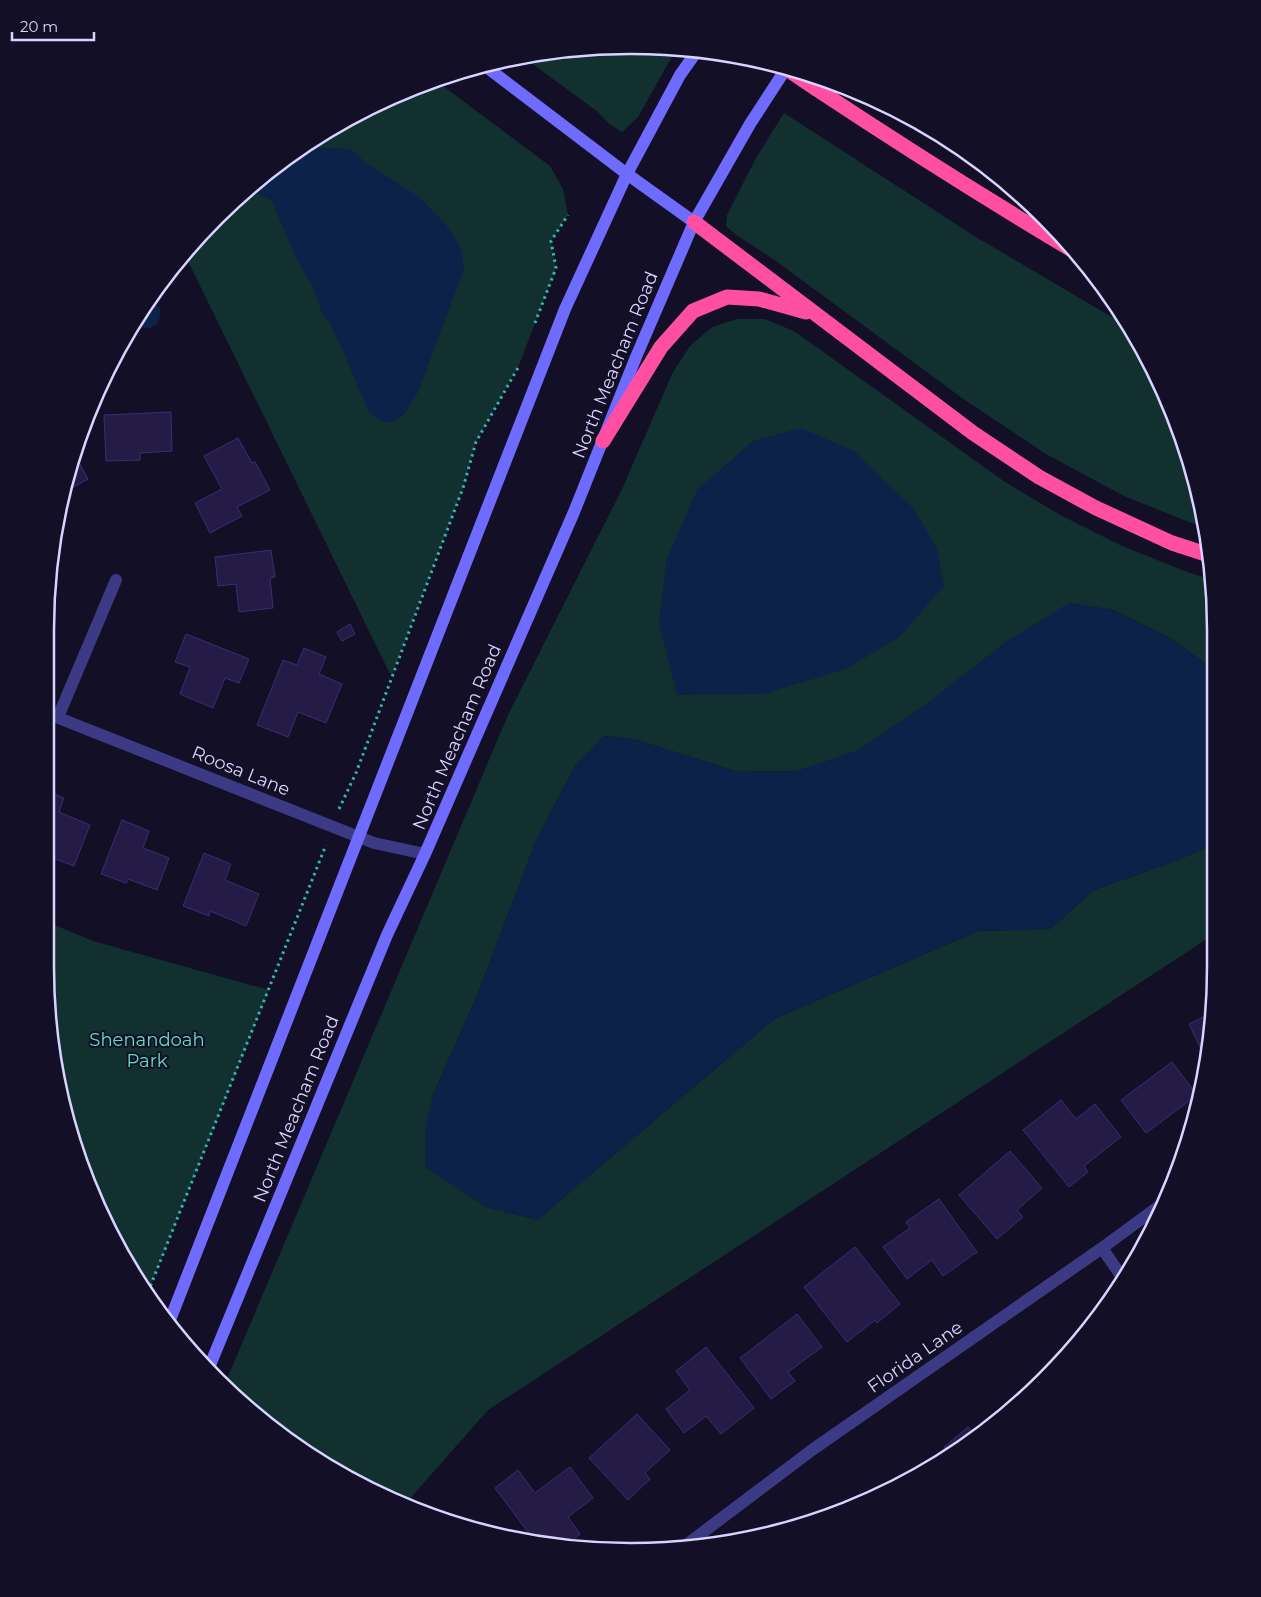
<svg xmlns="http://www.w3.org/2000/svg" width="1261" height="1597" viewBox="0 0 1261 1597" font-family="Montserrat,sans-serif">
<rect width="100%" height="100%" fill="#130f26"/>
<path fill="#12302f" d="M669,46L677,48L638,117L622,132L609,124L598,112L523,57L554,50Z
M435,80L550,166L563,189L568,215L551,241L556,268L519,365L476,442L463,488L392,675L388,670L184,253L190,245L274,166L338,123Z
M784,113L976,237L1132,329L1138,338L1196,479L1204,528L1124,496L1046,454L962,398L776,261L735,234L726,226L727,215L756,158Z
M737,319H764L794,331L1005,482L1062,516L1120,545L1187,572L1213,580L1215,592V671L1172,639L1113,610L1069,603L925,705L858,751L798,771L739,772L633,739L604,736L575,766L536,841L476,998L432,1097L462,1190L486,1207L537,1220L774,1019L978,931L1050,929L1094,890L1167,864L1216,844V933L488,1410L407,1502L338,1473L224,1386L508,715L622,489L673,372L690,346L712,327Z
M45,921L93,941L269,990L148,1292L123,1259L65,1118L45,967Z"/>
<path fill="#0c2248" d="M306,144L319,148L351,149L365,162L419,197L446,225L461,248L464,269L418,392L405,413L393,423L381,421L369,413L344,353L328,320L322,314L313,287L296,258L272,201L249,189L274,166Z
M151,300L160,308C163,326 148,335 134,323Z
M801,428L854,451L914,509L937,548L944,586L899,637L846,669L763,694L677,695L659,625L666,561L697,490L753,441Z
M1069,603L1113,610L1172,639L1215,671L1216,844L1167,864L1094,890L1050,929L978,931L774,1019L537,1220L486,1207L425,1167V1130L432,1097L476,998L536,841L575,766L604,736L633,739L739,772L798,771L858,750L925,705L1004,643Z"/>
<path fill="#241b47" stroke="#3b2d73" d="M171,412L172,451L140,453V460L106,461L104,415Z
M238,438L252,463L255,462L270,490L237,507L242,516L210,533L195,503L222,489L204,456Z
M74,453L88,479L67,491Z
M271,550L275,577L270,578L273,608L239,612L236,584L218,586L215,557Z
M350,624L355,634L342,641L337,632Z
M186,634L249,659L239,683L225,678L213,708L180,694L190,667L175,662Z
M304,648L326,657L319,674L342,684L326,723L298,712L288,737L257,725L283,660L297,665Z
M46,791L64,798L59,812L90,825L74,866L45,855Z
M122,820L149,831L143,848L169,858L157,890L128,879L126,883L101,874Z
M204,853L231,864L225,880L259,894L246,926L210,911L209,916L183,906Z
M1211,1013L1207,1062L1189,1024Z
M1172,1062L1197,1095L1146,1133L1121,1100Z
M1061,1100L1076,1119L1095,1104L1121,1137L1084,1166L1088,1172L1069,1187L1023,1130Z
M1010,1151L1042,1188L1017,1210L1023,1217L997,1239L959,1195Z
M939,1199L977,1252L943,1276L932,1260L907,1279L883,1247L910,1228L906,1222Z
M855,1247L900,1304L877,1323L875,1320L847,1342L804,1287Z
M797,1314L822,1347L788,1372L795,1381L771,1399L740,1358Z
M706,1347L754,1408L721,1434L706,1416L684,1433L666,1409L690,1390L676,1371Z
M1054,1367L1032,1390L1029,1386Z
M1005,1410L1008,1413L950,1454L944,1447L968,1427L976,1436Z
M637,1414L670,1450L645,1473L650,1479L628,1500L589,1458Z
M570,1467L593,1498L568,1517L580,1534L568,1544L533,1539L495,1488L518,1470L535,1493Z
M897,1478L901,1483L879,1492Z"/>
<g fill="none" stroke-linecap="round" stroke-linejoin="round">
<path stroke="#2fb8b0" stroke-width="3" stroke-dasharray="2.5 4" stroke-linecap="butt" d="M535,323L556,268L551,241L568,215
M339,809L356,773L463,488L476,442L519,366
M148,1292L326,845"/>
<path stroke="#3d3a85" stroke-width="12" d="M46,713L374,843L425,854
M58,717L116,580
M1102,1248L1122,1277
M200,1360L211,1363
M686,1545L812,1450L1102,1248L1166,1201"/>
<path stroke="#6f6bff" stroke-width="12" d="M485,66L627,174L694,222
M170,1320L565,309L627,174L680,75L697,51
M208,1370L387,935L425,854L574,512L636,357L694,222L750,124L787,67"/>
<path stroke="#ff4fa3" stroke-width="15" d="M815,88C901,145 988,200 1077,253
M694,222L973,433L1039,477L1096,508L1172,543L1209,555
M603,441L661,347L693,311L727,297L759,299L806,312"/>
<path stroke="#ff4fa3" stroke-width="15" d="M781,65L815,88"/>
</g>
<g text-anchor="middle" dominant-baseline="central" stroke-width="4" stroke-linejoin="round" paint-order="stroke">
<g font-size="18" fill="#d9d4ff" stroke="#130f26">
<text transform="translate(615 365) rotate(-68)">North Meacham Road</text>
<text transform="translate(457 737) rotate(-67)">North Meacham Road</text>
<text transform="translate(241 771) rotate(22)">Roosa Lane</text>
<text transform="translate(296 1109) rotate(-68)">North Meacham Road</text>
<text transform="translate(915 1357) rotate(-35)">Florida Lane</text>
</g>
<g font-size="18" fill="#5fe0c0" stroke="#130f26">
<text x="147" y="1040">Shenandoah<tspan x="147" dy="21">Park</tspan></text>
</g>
</g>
<path d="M0 0H1261V1597H0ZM630 54H631A576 576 0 0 1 1207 630V967A576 576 0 0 1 631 1543H630A576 576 0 0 1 54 967V630A576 576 0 0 1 630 54Z" fill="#130f26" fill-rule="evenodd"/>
<path fill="none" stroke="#d9d4ff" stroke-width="2.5" d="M630 54H631A576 576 0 0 1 1207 630V967A576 576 0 0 1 631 1543H630A576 576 0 0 1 54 967V630A576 576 0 0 1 630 54Z"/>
<path d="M12 32v8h82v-8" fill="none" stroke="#d9d4ff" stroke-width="2.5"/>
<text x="20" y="32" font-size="15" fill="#d9d4ff" stroke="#130f26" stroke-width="4" paint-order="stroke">20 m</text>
</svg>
